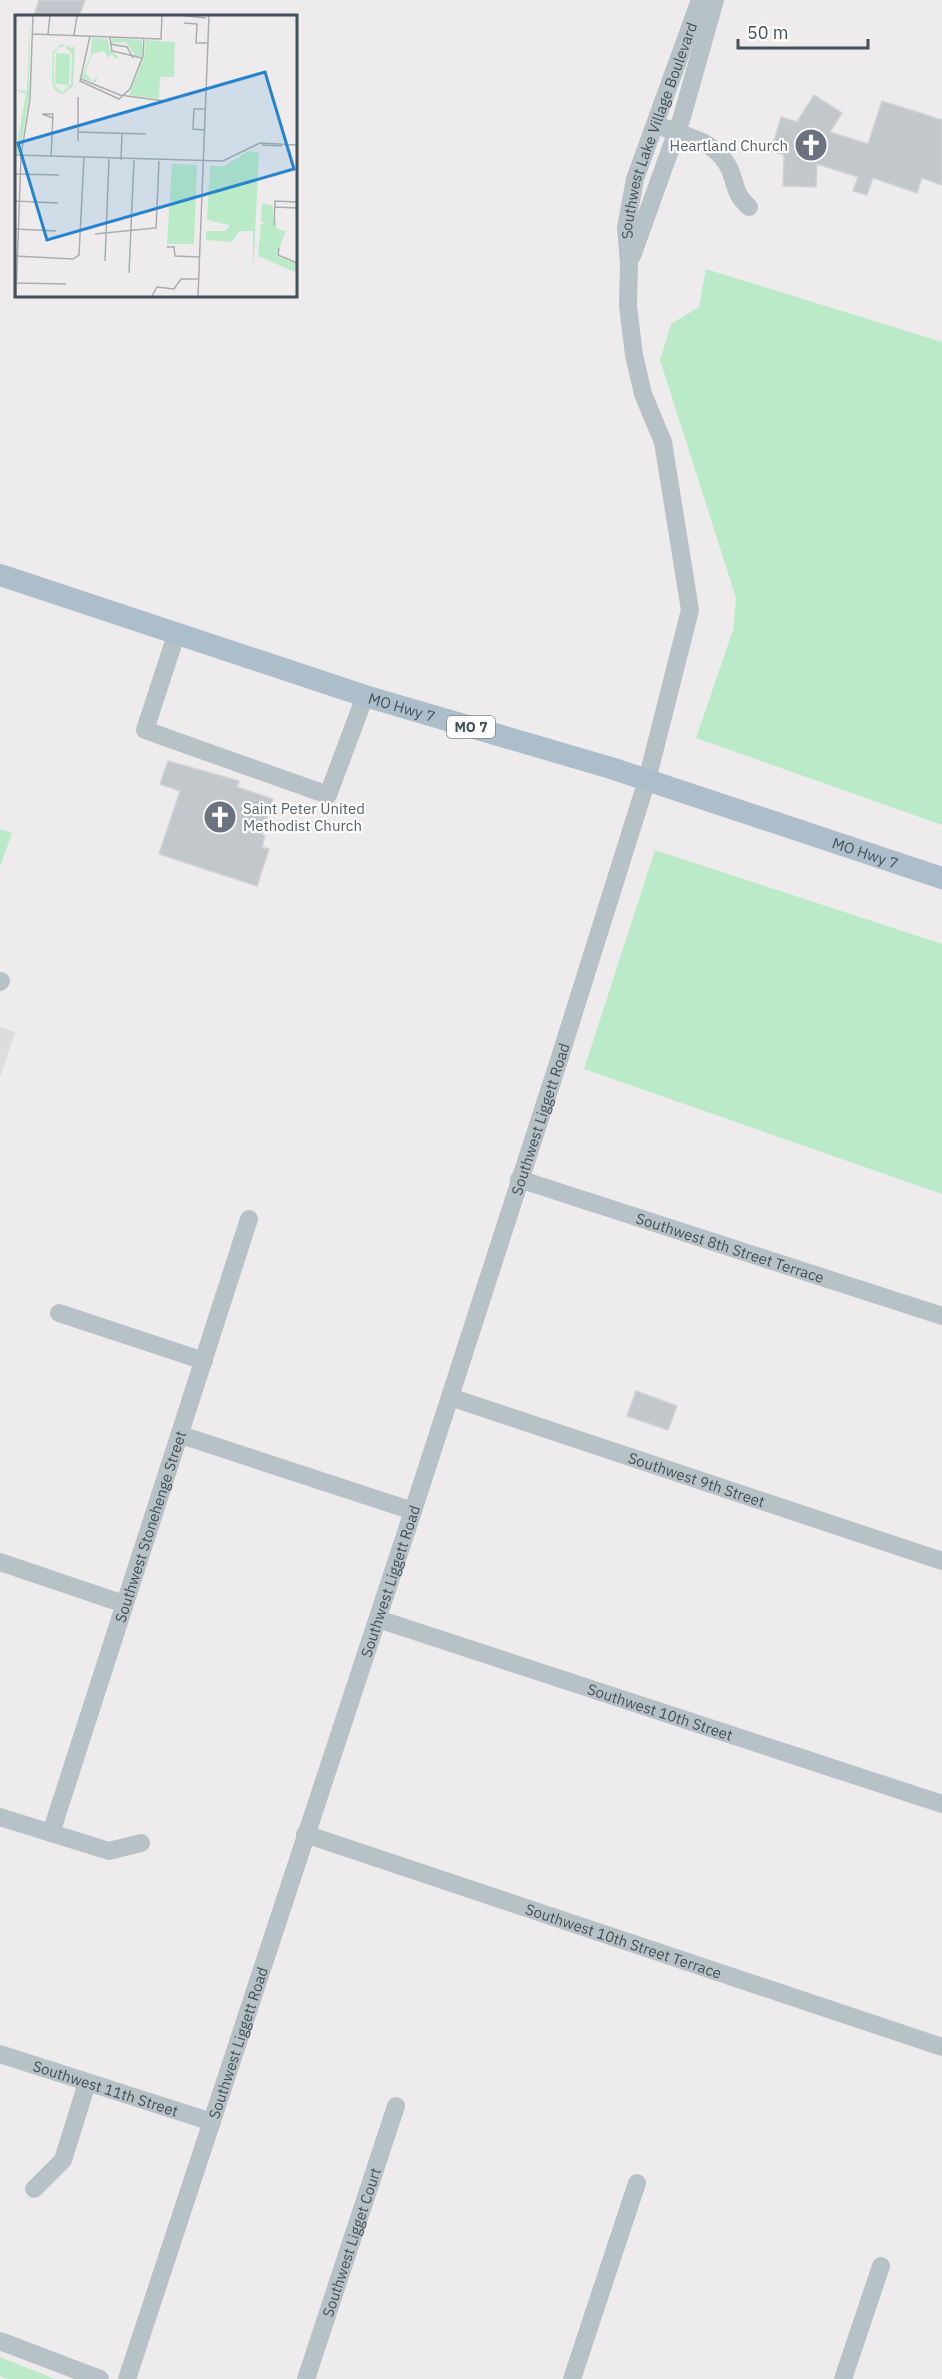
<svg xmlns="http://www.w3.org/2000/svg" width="942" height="2379" viewBox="0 0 942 2379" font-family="'IBM Plex Sans',sans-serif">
<rect width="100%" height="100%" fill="#eeebec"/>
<path fill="#dfdcdd" d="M0,1027L15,1032L0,1077Z"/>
<path fill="#bbeac8" d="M706,269L942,342V825L696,738L733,630L736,598L660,360L671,324L699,307Z
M0,829L12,833L0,867Z
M655,850L942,944V1194L584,1069Z
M0,2357L55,2379H7L0,2376Z"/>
<path fill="#c2c7cb" stroke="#d0d2d7" stroke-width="1.5" d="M39,0H85L79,16H34Z
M814,95L842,113L830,132L868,144L882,101L942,120V185L922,178L917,193L873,178L867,195L853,191L858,177L817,164L816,187L783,186L784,155L771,151L781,117L797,122Z
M168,761L239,781L237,787L273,799L262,834L265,836L262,847L269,849L257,886L159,854L180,791L160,784Z
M636,1391L677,1406L668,1430L627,1416Z"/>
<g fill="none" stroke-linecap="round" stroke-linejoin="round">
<g stroke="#b7c2c7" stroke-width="18">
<path d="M665,128C691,138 718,142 730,170C737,187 734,193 749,207"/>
<path d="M632,256L682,117L715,0"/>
<path d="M177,632L145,730L328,795L365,696"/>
<path d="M0,982L1,981"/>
<path id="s1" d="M519,1179L942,1316"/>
<path d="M59,1313L204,1361"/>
<path id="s2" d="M450,1397L942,1561"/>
<path d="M181,1435L413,1511"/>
<path d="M0,1562L124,1604"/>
<path id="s3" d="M378,1619L942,1804"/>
<path d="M0,1817L109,1851L141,1843"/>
<path id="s4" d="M51,1833L249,1219"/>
<path id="s5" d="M305,1834L942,2047"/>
<path id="s6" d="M0,2054L212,2122"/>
<path d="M34,2189L63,2160L87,2083"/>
<path d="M0,2341L100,2379"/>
<path id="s7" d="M127,2379L413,1511L559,1060L647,780L690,610L663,442L643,394L634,355L628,306L629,263L626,228L635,179L700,0"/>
<path id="s8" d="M306,2379L396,2106"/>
<path d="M572,2379L637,2183"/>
<path d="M843,2379L881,2266"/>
</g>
<path stroke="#acbec9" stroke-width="22" id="s9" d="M0,575L365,696L611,768L942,878"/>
</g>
<defs>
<symbol id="church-disc" viewBox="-11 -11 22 22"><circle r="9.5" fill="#6b7280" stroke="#fff"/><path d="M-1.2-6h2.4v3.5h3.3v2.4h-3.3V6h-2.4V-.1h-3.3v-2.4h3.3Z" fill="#fff"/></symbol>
</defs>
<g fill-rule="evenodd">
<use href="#church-disc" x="792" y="126" width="38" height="38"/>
<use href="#church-disc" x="201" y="798" width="38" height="38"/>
</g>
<g text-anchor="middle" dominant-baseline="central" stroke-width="4.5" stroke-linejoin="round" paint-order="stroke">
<rect fill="#fff" stroke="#7d8589" stroke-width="1.5" x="447" y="716" width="48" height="22" rx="4.5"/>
<g font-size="14" font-weight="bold" fill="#455157">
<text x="471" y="727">MO 7</text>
</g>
<g font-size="15" fill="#455157" stroke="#fff">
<text stroke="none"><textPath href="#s7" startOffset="2349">Southwest Lake Village Boulevard</textPath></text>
<text stroke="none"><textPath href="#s9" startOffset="423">MO Hwy 7</textPath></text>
<text stroke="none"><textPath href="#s9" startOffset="909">MO Hwy 7</textPath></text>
<text stroke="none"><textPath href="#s7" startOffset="1326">Southwest Liggett Road</textPath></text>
<text stroke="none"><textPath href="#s1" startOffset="222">Southwest 8th Street Terrace</textPath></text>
<text stroke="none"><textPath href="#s2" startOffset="260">Southwest 9th Street</textPath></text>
<text stroke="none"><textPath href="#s4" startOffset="322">Southwest Stonehenge Street</textPath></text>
<text stroke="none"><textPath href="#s7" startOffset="840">Southwest Liggett Road</textPath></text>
<text stroke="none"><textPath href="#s3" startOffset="297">Southwest 10th Street</textPath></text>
<text stroke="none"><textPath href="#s5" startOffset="336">Southwest 10th Street Terrace</textPath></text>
<text stroke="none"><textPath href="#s7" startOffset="354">Southwest Liggett Road</textPath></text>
<text stroke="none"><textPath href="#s6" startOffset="111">Southwest 11th Street</textPath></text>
<text stroke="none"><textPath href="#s8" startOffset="144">Southwest Ligget Court</textPath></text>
</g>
<g font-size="15" fill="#5b616d" stroke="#fff" text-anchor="end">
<text x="788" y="145">Heartland Church</text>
<text x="243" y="808" text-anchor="start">Saint Peter United<tspan x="243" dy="17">Methodist Church</tspan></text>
</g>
</g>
<g transform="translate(15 15)">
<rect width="282" height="282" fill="#eeebec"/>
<path d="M15,4L14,83L5,138L0,139L11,79L0,75L12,76ZM77,23L93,24L95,35L103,41L101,44L95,39L94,44L89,36L78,38L70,57L77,66L83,62L80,68L66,62L76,40ZM98,23L127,25V41H120L111,27L97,28ZM131,25L160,27L159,62H145L144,84L114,80L129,42ZM46,29L57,33L60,30L58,71L48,79L40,76L37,68L38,37ZM50,31L57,39L56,69L47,77L39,70V39L43,33ZM41,38L55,39L54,70L40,69ZM233,136L244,138L238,260V216H224L217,227L191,225V216H210L215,210L192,205L195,151H210ZM157,149L182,150L179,229H152ZM247,188L258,191V210L261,202L262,214L271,216L261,241L282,249V258L243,241L246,209H251L246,206Z" fill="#bbeac8" fill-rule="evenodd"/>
<path fill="none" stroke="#aaadb0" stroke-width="1.5" d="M163,0L191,3M169,8L182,9L181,28H192M18,19L146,24L147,0M33,19L35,0M59,20L62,1M75,21L65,66L104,84L115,74L128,41L129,23M95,22L97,36L127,43M95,29L112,32L118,43M66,64L105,80L149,86M63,82V126M189,115L178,114L179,94H190M62,117L131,119M247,130L267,131M0,140L208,146L245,128L282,130M36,142L38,99H27L38,103M106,145L107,118M0,159L44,160M0,186L43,188M260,192L282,193M282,193V212M259,210L260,186L282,187M0,214L41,216M141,214L144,146M80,219L140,213M152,232H159L160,241L185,242M264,233L263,240L282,248M0,241L58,244L64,240L69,143M90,246L94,144M114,258L119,145M2,268L51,269M137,281L142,272L159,274L166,264H184M1,282L6,141L15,84L18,0M183,282L194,0"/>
<path fill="#2683cd" fill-opacity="0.15" stroke="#2683cd" stroke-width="3" d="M250,57L279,154L32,225L3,128Z"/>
<rect width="282" height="282" fill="none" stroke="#455157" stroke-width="3"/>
</g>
<path d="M738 39v9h130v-9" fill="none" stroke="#455157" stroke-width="3"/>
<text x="747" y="39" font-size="18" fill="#455157" stroke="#ffffff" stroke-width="4.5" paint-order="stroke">50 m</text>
</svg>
